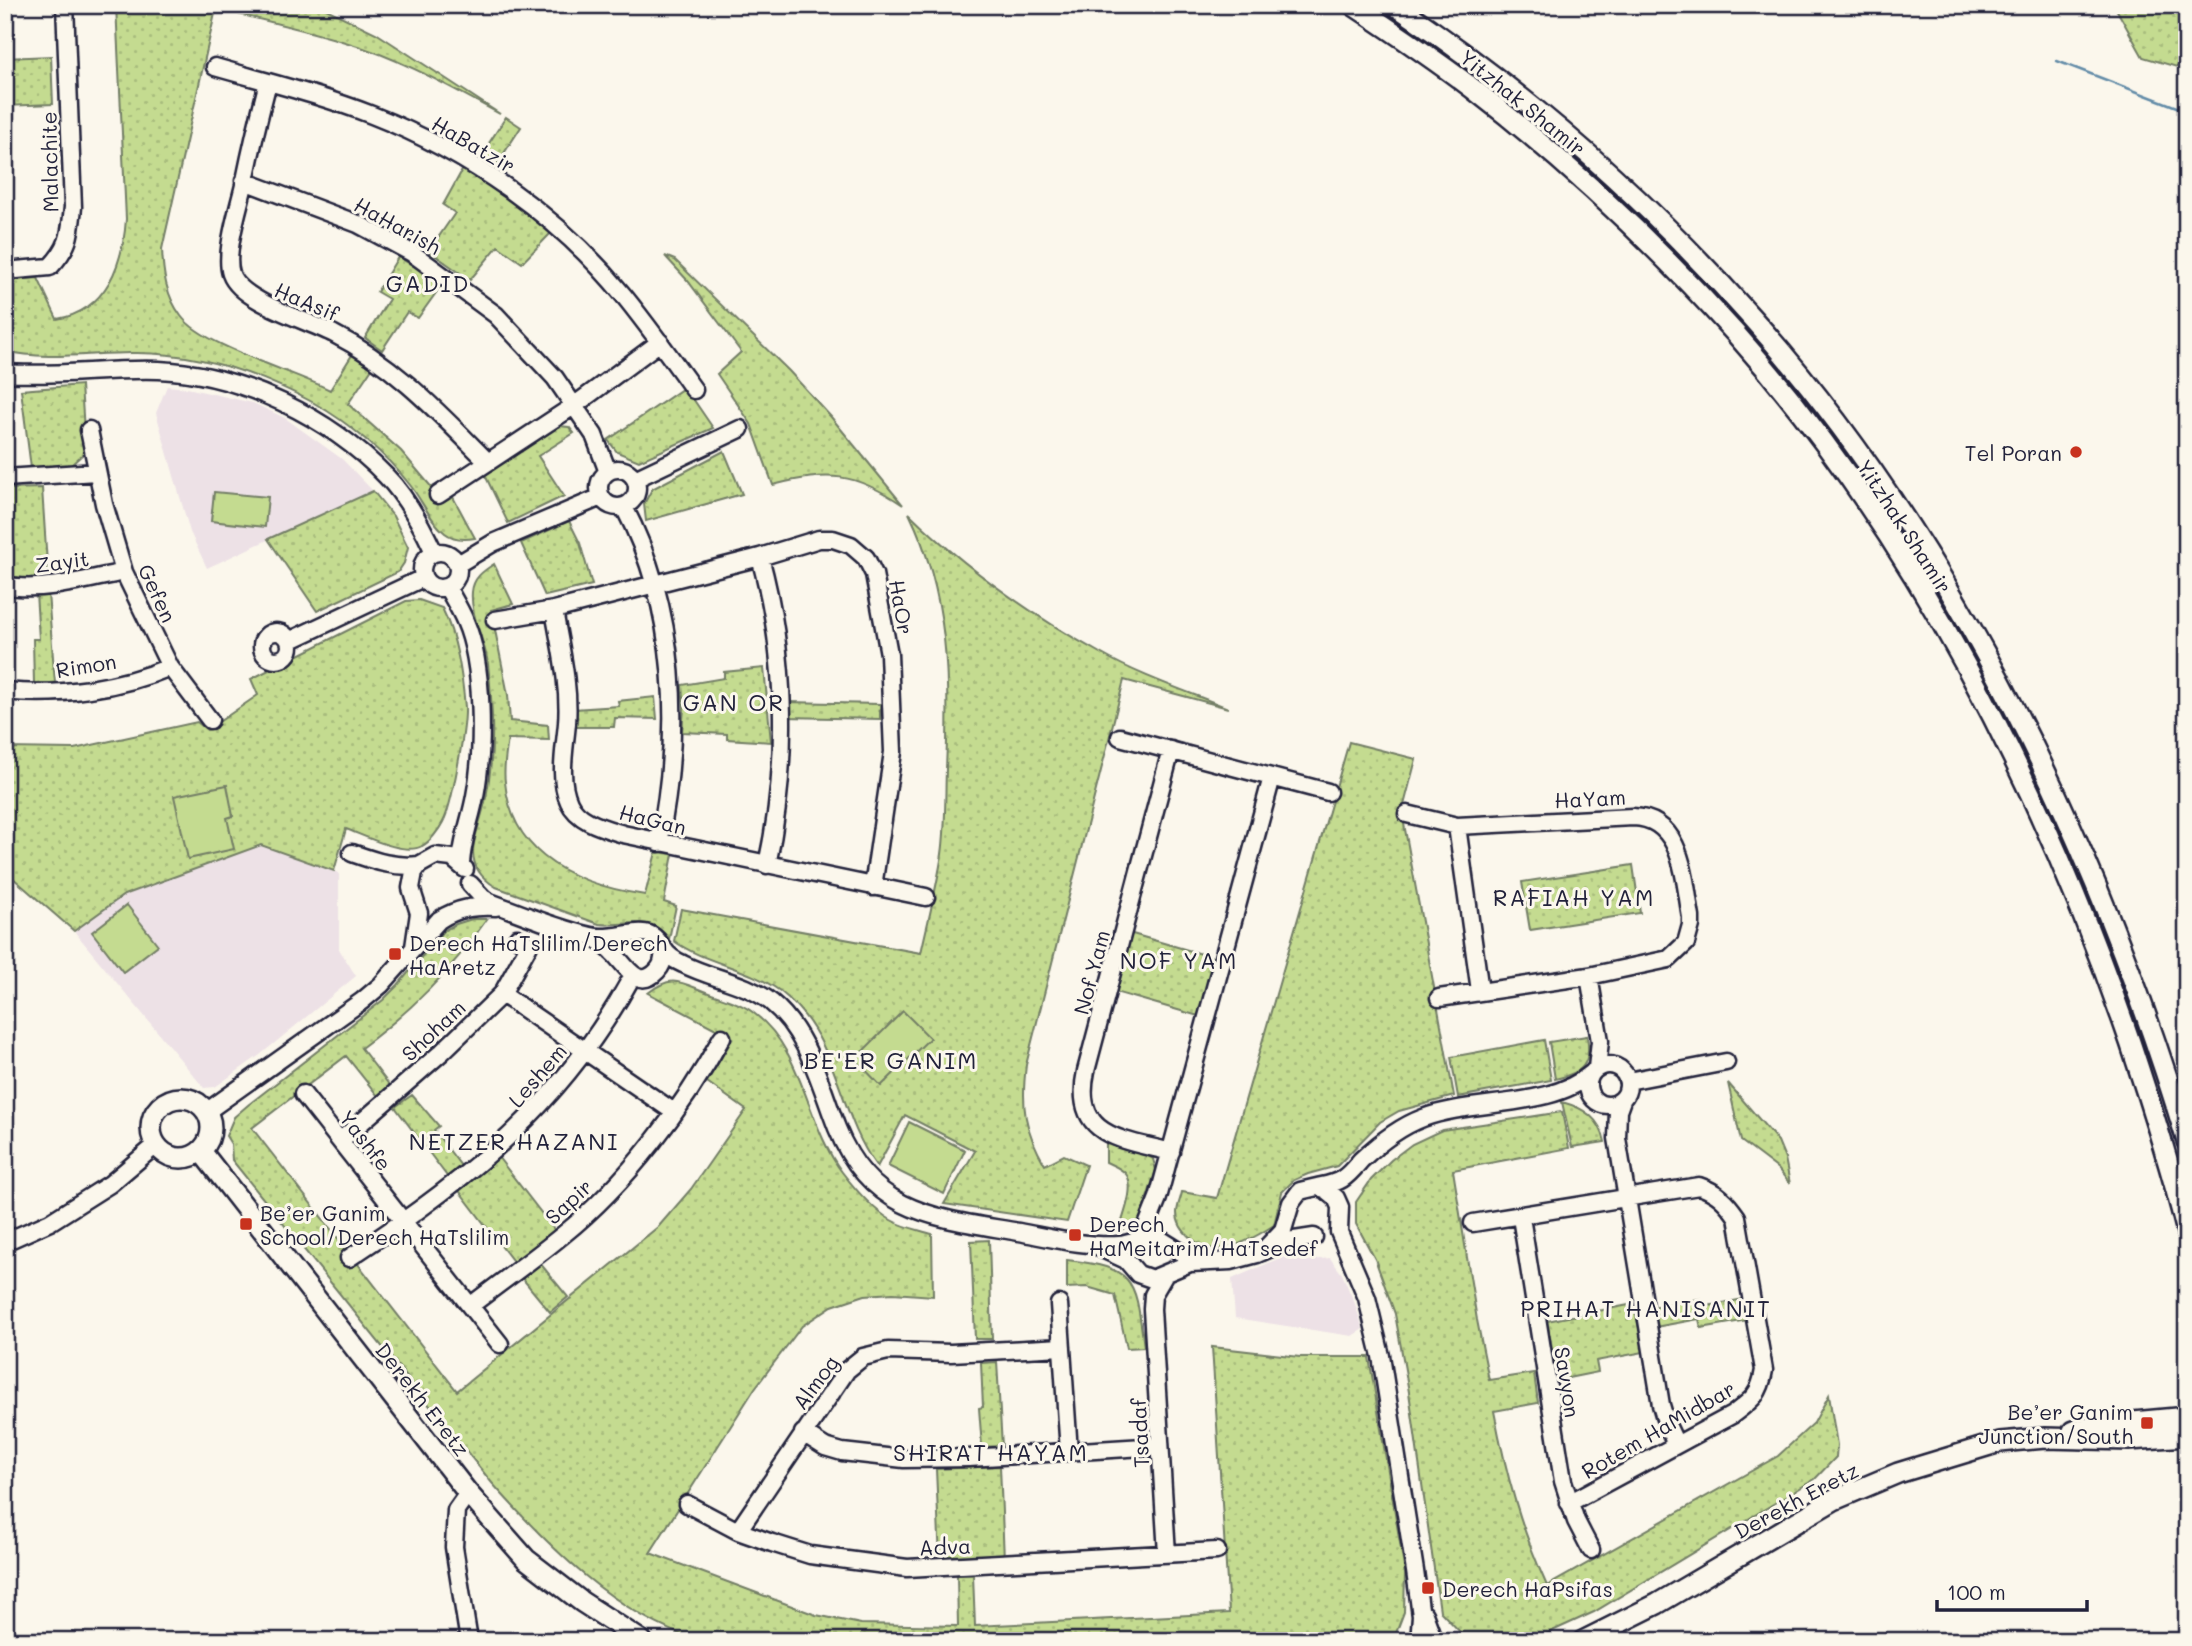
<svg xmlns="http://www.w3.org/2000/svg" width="2192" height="1646" viewBox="0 0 2192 1646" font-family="Mali,sans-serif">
<defs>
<pattern id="green-dots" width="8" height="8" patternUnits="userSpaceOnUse" patternTransform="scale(1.75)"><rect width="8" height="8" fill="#c4db90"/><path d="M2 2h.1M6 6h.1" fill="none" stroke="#a8bc7d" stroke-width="1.8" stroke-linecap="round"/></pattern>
</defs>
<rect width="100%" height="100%" fill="#fbf7ec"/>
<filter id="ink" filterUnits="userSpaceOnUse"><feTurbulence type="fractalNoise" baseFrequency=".0143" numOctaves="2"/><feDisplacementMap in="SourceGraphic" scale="14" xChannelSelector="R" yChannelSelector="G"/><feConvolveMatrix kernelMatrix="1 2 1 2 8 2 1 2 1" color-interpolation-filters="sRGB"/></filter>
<g filter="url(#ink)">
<path fill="#ede1e6" d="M167,386L187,388L253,403L285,418L342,459L373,491L207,568L190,532L156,413Z
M261,845L339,873V949L356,976L260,1055L215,1087L204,1088L74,931L124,895Z
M1289,1254L1304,1261L1330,1258L1342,1274L1355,1304L1363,1329L1352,1336L1235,1318L1232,1279Z"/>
<path fill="url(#green-dots)" stroke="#737e66" stroke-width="2" d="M116,5H318L376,33L500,114C450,87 400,58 345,42C303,29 259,19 216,9L162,249C163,273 166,296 181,316C203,346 293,371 330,390L352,355L372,368L348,404L401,451L444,502L453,497L475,538C464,540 454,540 445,533C430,521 422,500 410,485C385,453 349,423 314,403C257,372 197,352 132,353C89,353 47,361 5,351V281L38,278L57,319C107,311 123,263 126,219Z
M2114,5H2187V70L2143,57Z
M51,56L53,104L5,106V58Z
M506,117L521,127L495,167L480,157Z
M464,167L518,203L551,233L522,263L498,246L470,280L429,251L455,213L443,205Z
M665,256L675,260L789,371L831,417L903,505C854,472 829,471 773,485L751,424L717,374L741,352L688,281Z
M398,257L443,283L418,318L407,312L382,350L365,338L389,299L377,292Z
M81,385L85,446L84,453L70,466L31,468L21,390Z
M685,387L713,428L639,461L617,452L608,440Z
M559,426L569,427L574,433L538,456L564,496L508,523L485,475Z
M724,451L742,494L646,521L644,504L652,489Z
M42,488L48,579L17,580L5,575V489Z
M373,491L393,516L408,547L404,563L398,572L317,611L268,539Z
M909,513C965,568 1032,615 1100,653C1140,676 1186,691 1228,708L1124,680L1026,1065C1021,1106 1024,1129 1045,1165L1064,1155L1086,1165L1067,1222L944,1204L975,1151L905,1115L877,1167C835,1109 840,1038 780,991C748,967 706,964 674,941L681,909L921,953C928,921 937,887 942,854C946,826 945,797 946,769C950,680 949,595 909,513Z
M569,521L580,543L592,585L545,596L521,543Z
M494,564L513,604L491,610L508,695L510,721L548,725L549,740L508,739C506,753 503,768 505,782C512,857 579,885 645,895L656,852L673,854L664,902L676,906L669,939C651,913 625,927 599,924L496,887C479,877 470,863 474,843C477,828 483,813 486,797C495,753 493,709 488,664C485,640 470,616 472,592C473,578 483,571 494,564Z
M36,593H48L55,683L34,684L33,639H39Z
M419,600L442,608C457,638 462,674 465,707C466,726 452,806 443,822C439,830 430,842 422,846C404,856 365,836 346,829L334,871L261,845L124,895L74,931L5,871V748L74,749L197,722L207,730L258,695L251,679L406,601Z
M764,668L771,742L727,739V734L682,732L684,708L682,685L724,678V672Z
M655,697L657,719L615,718L614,727H575L574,709L619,706L618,701Z
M787,702L880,704V719L786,717Z
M1349,742L1416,759L1402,813L1454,1096L1399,1111L1380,1122L1337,1166L1308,1174L1294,1180L1282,1192L1274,1225C1259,1235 1238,1247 1219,1249C1201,1250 1177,1232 1177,1213C1177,1206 1181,1198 1182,1192L1217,1198Z
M1633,865L1640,913L1530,930L1522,882Z
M472,919H487C450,972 412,1010 361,1048L390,1086L378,1096L346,1056L252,1128L457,1391L659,1226L691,1189L746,1110L707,1082L733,1038L648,993C672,974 680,982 706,992C722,998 742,1003 755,1014C804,1051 806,1124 842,1172C855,1189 872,1209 891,1220C903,1227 919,1230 932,1234L933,1296L893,1293L865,1295L832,1306L802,1326L755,1388L650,1553L816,1615L861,1624L958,1626L957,1575H973L975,1626L1229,1613L1212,1347L1300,1357H1369L1405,1573L1404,1612L1393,1641H698C614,1613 549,1547 492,1483L232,1160L231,1144L226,1136L234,1117L248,1105L383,1000L398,985L443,931L456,924Z
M1129,933L1219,959L1202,1017L1112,991Z
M1587,1036C1592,1065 1582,1073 1555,1079L1549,1042Z
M1544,1040L1551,1080L1458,1097L1451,1057Z
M1728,1083L1778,1141L1785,1158L1790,1184L1778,1169L1741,1141Z
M412,1095L439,1126L434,1130L461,1166L449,1179L395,1107Z
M1562,1102C1584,1108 1600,1118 1605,1142L1572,1147Z
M1562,1112L1569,1148L1453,1170L1477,1320L1489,1380L1534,1373L1538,1403L1494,1411C1506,1474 1520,1526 1547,1586L1778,1456L1814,1423L1829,1395L1837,1445L1836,1457L1815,1479L1594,1612L1537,1638L1526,1641H1476L1461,1633L1440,1611L1409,1392L1395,1314L1375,1259L1356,1224V1202L1371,1180L1391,1160L1412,1144L1442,1130Z
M1106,1144L1148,1156L1153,1159L1156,1170L1141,1217L1135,1225L1119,1231C1123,1216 1136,1187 1126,1174C1121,1168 1112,1165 1106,1162Z
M498,1157L556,1232L515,1264L457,1188Z
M989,1240L992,1339H975L971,1241Z
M1067,1260C1138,1268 1135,1281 1144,1347L1127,1348L1115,1295L1087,1287L1067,1288Z
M539,1262L568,1297L550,1312L521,1277Z
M1700,1299L1702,1307L1744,1299L1748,1320L1701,1328L1699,1319L1655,1327L1651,1307Z
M1634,1304L1644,1352L1596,1361L1598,1372L1558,1380L1547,1321Z
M997,1362L1002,1446L982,1447L979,1408L983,1407L981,1363Z
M1000,1466L1004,1559L940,1561L936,1469Z"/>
<path fill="#c4db90" stroke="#737e66" stroke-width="2" d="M214,492L268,497L265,527L211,521Z
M227,785L233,816L227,818L234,849L188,859L174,796Z
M127,905L158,945L123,972L92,932Z
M903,1011L930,1038L881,1086L855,1059Z
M909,1122L965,1150L944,1194L888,1166Z"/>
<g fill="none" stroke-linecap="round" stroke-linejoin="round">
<path stroke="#638ca8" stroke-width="2.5" d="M2057,61L2187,111"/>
<defs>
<path id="minor" d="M215,67C267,82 321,95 372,115C469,153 559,216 624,296C649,327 672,359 694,390
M268,82C259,116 251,151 244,185C239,207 224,253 231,274C241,302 307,320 334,334C395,365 440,414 488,462
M244,181L358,224L412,253L496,315L555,378L594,435L608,472
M5,271L50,267C70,246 70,235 73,207L65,5
M5,373C57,377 108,368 159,370C242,374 329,417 386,476C407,497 422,526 434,552
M89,430L104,504L124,572L170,667L210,720
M599 488a19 19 0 1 1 38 0a19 19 0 1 1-38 0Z
M5,478L96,472
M635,479L740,429
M438,495L575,405L660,342
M624,507C678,610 682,731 659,843
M422 570a18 18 0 1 1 36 0a18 18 0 1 1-36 0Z
M760,557C787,656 789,765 767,865
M458,564L493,543L601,497
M5,585C39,593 90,579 124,572
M447,587C453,598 460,609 465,621C484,664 484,749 475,796C471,819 462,840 461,864
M554,610C560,646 570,686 567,723C565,748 558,778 569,802C578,822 604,828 623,834L926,897
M495,620L554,610L760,557L819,539H833L851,545L866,558L874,574L889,654L893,752L873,887
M262 646a14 14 0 1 1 28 0a14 14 0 1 1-28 0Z
M289,641L423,578
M5,691C59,697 120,688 170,667
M1120,737L1328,792
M1407,814L1457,826L1633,817C1683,818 1684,879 1691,917V925L1686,943L1669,959L1589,976L1439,998
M1457,826L1480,991
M352,853C375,861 394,868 419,865
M470,884L483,898L490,902C522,914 558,929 591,936C611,941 635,929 649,934C657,937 658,942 663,948C667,955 676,961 683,964C712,979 745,982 771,1002C808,1032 820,1085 837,1128C872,1215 938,1218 1019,1232C1051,1238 1086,1247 1119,1245C1132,1244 1142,1237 1155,1236L1184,1254L1210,1262
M594,938C600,942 607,946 612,952C624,962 637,992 657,971C663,965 664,957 663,949
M414,947L419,913L411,888L414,872L419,865L435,856L452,858L465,869
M1589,976L1600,1041L1597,1068
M502,994L674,1112
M1588 1085a20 20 0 1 1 40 0a20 20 0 1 1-40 0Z
M1628,1081L1726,1062
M303,1094L500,1344
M1622,1100L1618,1111L1617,1138L1661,1405L1667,1425L1676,1444
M206,1112L362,1001L381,985L439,920C457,908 474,906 496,907
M340,1141L442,1052L502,994L529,945L517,938
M1171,1152C1121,1139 1072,1137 1086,1071L1171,750
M1317,1187C1326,1185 1334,1184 1342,1179C1350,1174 1355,1167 1361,1160C1379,1143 1399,1127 1423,1118C1473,1099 1551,1109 1592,1073
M1521,1217L1563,1481L1576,1521L1591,1550
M1473,1223L1699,1186C1717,1192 1726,1201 1737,1217L1764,1370C1760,1395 1752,1400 1732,1415L1569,1503
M1142,1238L1158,1198L1272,777
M5,1242L50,1222L110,1184L156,1145
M1100,1248L1126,1260L1138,1274L1152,1279L1190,1263L1231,1261L1257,1254L1288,1241L1314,1237
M1262,1252L1283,1230L1291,1203L1300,1191L1317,1187L1325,1189L1336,1198L1340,1207L1339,1232L1367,1298L1381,1356L1415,1571L1421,1616L1419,1641
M349,1258C468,1180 564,1103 633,975
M1164,1276L1153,1295L1152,1309L1167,1554
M1059,1304L1069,1452
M470,1306C501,1282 534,1259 564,1234C626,1184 684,1107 722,1037
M803,1433L825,1447L842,1452L904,1459L969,1458L1160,1446
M468,1493L456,1510L454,1547L469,1641
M687,1504L738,1531L772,1543L810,1555L907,1568L1217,1551
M738,1531L847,1370L863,1357L888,1351L951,1353L1062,1347
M1424,1614L1434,1641"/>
<path id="major" d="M1353,5C1394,32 1434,59 1472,88C1567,161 1655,244 1735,333C1914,534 2043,789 2130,1042C2151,1105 2171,1168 2187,1232
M1395,5C1527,94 1647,199 1752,318C1955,545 2100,851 2187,1141
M151 1128a30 30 0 1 1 60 0a30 30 0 1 1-60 0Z
M201,1151L468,1493L526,1559L582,1602L642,1641
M2073,1431L2101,1425L2187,1417
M1583,1641L1657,1604L1834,1500L1898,1473L2000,1442L2045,1438L2129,1440L2187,1436"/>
</defs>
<use href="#minor" stroke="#22223b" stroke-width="21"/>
<use href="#major" stroke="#22223b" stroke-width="24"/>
<use href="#minor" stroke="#fbf7ec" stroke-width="16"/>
<use href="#major" stroke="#fbf7ec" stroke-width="19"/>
</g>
</g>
<g fill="#c8321e" stroke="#fbf7ec" stroke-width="2.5">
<circle cx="2076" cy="452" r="7"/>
<rect x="388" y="947" width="14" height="14" rx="3.5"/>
<rect x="239" y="1217" width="14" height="14" rx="3.5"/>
<rect x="1068" y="1228" width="14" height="14" rx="3.5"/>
<rect x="2140" y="1416" width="14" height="14" rx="3.5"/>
<rect x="1421" y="1581" width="14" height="14" rx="3.5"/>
</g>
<g text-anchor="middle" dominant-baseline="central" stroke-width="6" stroke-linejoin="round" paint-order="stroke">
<g font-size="21" fill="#22223b" stroke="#fbf7ec">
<text transform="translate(1523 102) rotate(39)">Yitzhak Shamir</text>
<text transform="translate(474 144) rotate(30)">HaBatzir</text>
<text transform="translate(49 162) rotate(-91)">Malachite</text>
<text transform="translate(398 225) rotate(29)">HaHarish</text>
<text transform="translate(307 301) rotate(23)">HaAsif</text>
<text transform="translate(1905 526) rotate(57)">Yitzhak Shamir</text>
<text transform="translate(62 561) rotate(-8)">Zayit</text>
<text transform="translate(158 593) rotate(65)">Gefen</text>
<text transform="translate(902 607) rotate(80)">HaOr</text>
<text transform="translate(86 665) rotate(-9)">Rimon</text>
<text transform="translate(1590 798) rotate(-3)">HaYam</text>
<text transform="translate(653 819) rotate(14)">HaGan</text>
<text transform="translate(1091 972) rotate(-75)">Nof Yam</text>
<text transform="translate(433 1030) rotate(-43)">Shoham</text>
<text transform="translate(537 1075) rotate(-49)">Leshem</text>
<text transform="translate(366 1140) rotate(52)">Yashfe</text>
<text transform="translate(568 1201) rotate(-43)">Sapir</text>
<text transform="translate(815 1382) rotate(-53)">Almog</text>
<text transform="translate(1568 1382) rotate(81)">Savyon</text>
<text transform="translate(423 1399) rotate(52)">Derekh Eretz</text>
<text transform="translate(1658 1429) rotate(-30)">Rotem HaMidbar</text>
<text transform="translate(1139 1433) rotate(-93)">Tsadaf</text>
<text transform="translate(1796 1500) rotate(-28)">Derekh Eretz</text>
<text transform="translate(945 1546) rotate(-2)">Adva</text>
</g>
<g font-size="21" fill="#22223b" stroke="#fbf7ec" text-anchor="start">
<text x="2062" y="452" text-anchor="end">Tel Poran</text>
<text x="409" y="942">Derech HaTslilim/Derech<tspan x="409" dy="24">HaAretz</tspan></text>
<text x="260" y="1212">Be’er Ganim<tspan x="260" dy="24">School/Derech HaTslilim</tspan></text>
<text x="1089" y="1223">Derech<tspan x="1089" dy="24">HaMeitarim/HaTsedef</tspan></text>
<text x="2133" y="1411" text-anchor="end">Be’er Ganim<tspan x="2133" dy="24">Junction/South</tspan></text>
<text x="1442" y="1588">Derech HaPsifas</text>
</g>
<g font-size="23" letter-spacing="2" fill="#22223b" stroke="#fbf7ec">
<text x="428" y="283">GADID</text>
<text x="734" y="702">GAN OR</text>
<text x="1574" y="897">RAFIAH YAM</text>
<text x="1179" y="960">NOF YAM</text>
<text x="514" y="1141">NETZER HAZANI</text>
<text x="1646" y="1308">PRIHAT HANISANIT</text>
<text x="991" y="1452">SHIRAT HAYAM</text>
</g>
<g font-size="24" letter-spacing="2" fill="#22223b" stroke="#fbf7ec">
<text x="891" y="1059">BE'ER GANIM</text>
</g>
</g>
<rect width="2192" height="1646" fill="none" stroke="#fbf7ec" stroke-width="28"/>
<rect x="14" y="14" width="2164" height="1618" fill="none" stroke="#22223b" stroke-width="2.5" filter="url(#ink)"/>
<path d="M1937 1600v10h150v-10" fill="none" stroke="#22223b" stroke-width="3.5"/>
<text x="1947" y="1600" font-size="21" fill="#22223b" stroke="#fbf7ec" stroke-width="5" paint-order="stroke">100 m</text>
</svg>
